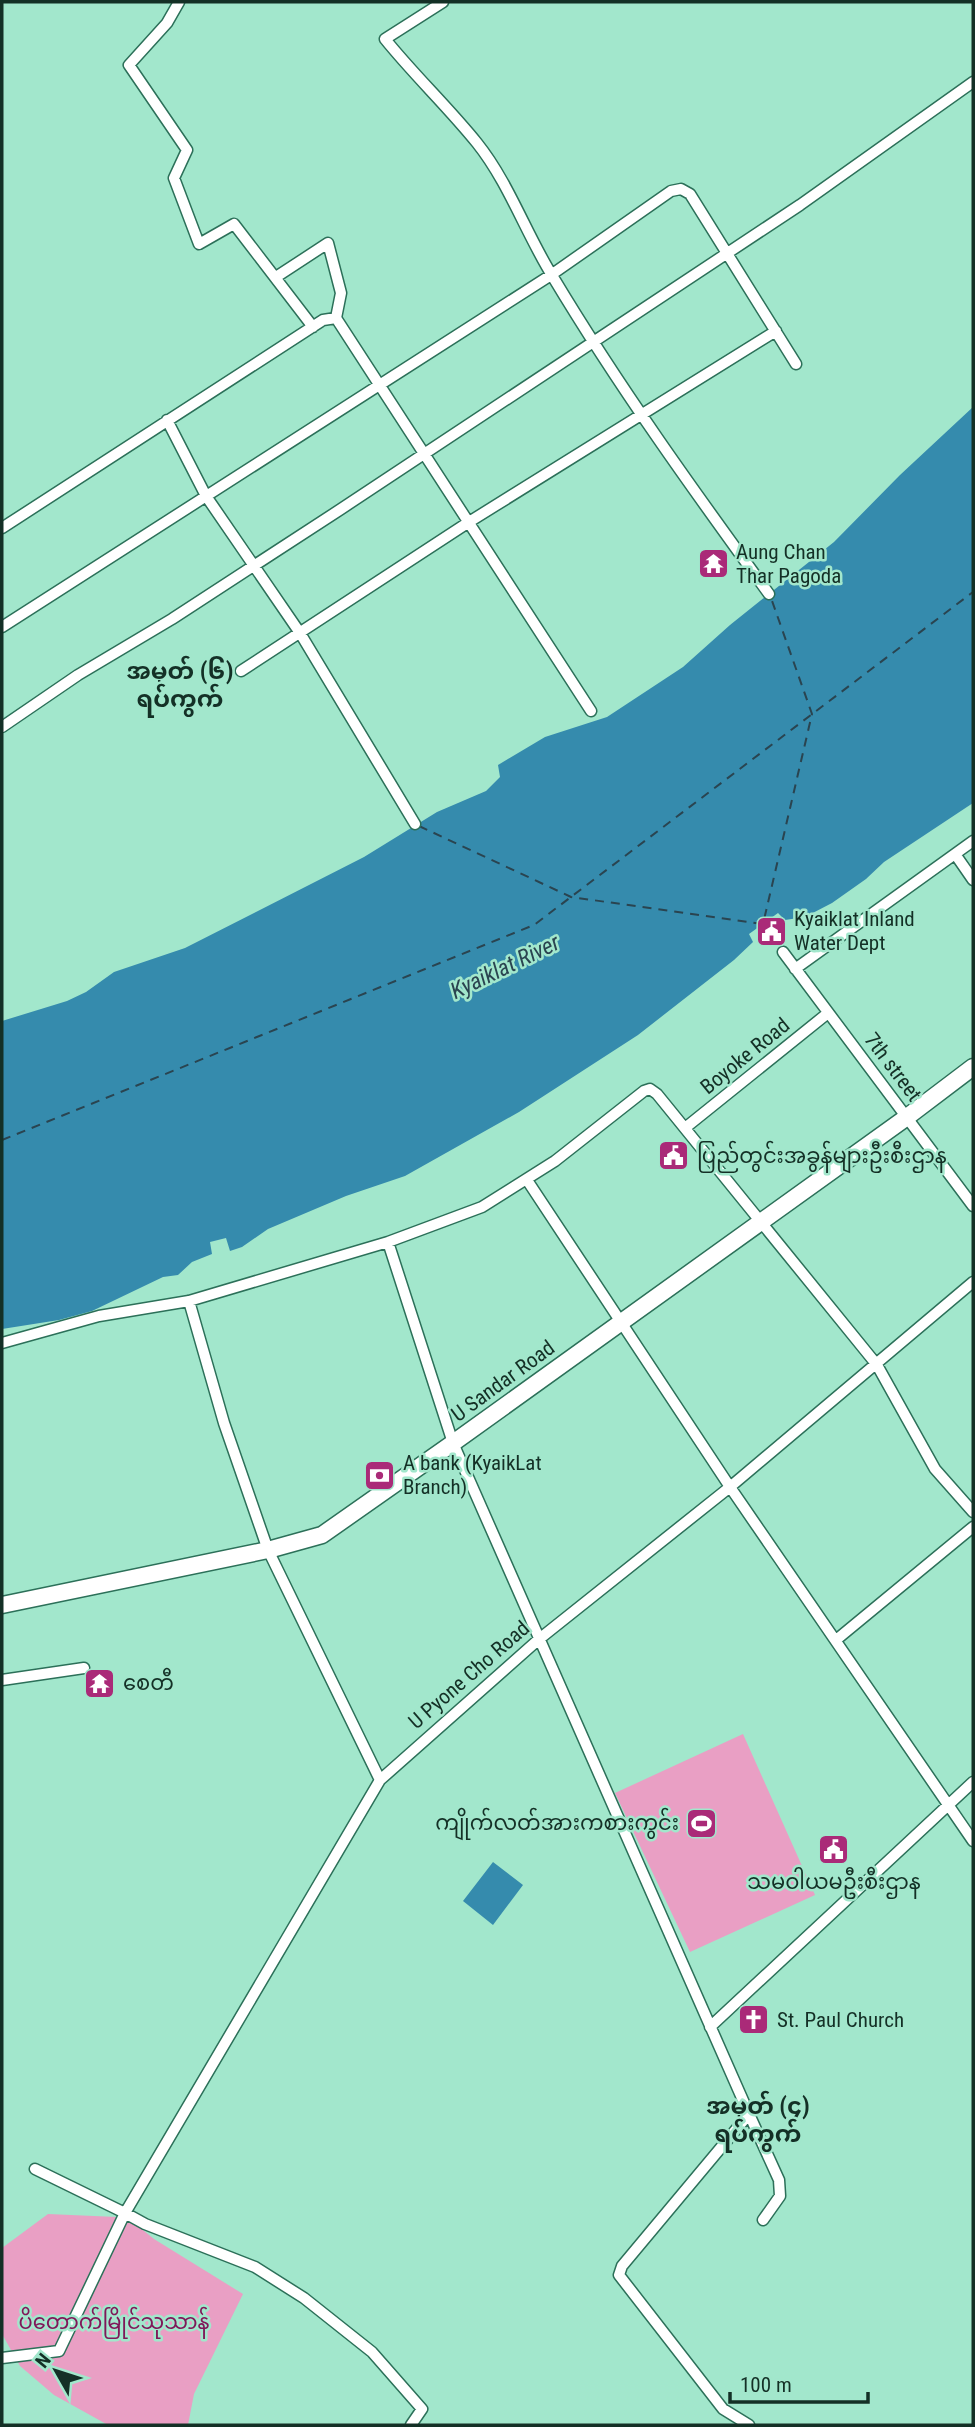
<svg xmlns="http://www.w3.org/2000/svg" width="975" height="2427" viewBox="0 0 975 2427" font-family="'Roboto Condensed','Noto Sans Myanmar',sans-serif">
<rect width="100%" height="100%" fill="#a2e7cc"/>
<path fill="#e99fc4" d="M743,1734L815,1895L690,1952L615,1793Z
M48,2214L117,2217L138,2226L154,2239L243,2294L194,2394L188,2425H108L54,2395L20,2366L2,2334V2248Z"/>
<path fill="#358bad" d="M973,407V803L884,862L866,879L832,903L805,917L785,920L778,913L749,934L753,942L734,960L638,1035L519,1112L405,1176L346,1196L268,1229L242,1247L230,1251L226,1238L210,1242L212,1254L192,1262L178,1275L163,1277L92,1311L59,1320L2,1329V1021L67,1001L86,992L114,972L185,948L364,857L437,812L486,791L500,777L498,765L545,737L607,717L683,667L730,625L834,542L900,475Z
M493,1862L523,1885L493,1925L463,1901Z"/>
<g fill="none" stroke-linecap="round" stroke-linejoin="round">
<path stroke="#2a4450" stroke-width="2" stroke-dasharray="9 7" stroke-linecap="butt" d="M419,826L571,897L763,924L812,714L771,598
M2,1140L534,925L973,592"/>
<defs>
<path id="minor" d="M179,2L167,23L129,65L187,150L174,178L199,244L234,224L313,327
M443,2L385,39C414,75 448,107 477,143C509,183 526,234 553,277C619,387 694,491 769,594
M276,277L328,243L341,293L336,318
M167,420L206,496L300,633L415,824
M2,528L323,320L336,318L591,711
M2,627L551,275L671,191L681,189L690,194L796,364
M241,671L469,522L776,331
M2,727L78,675L172,619L341,509L800,205L973,82
M955,854L973,880
M783,952L973,1206
M795,969L973,841
M685,1128L828,1013
M527,1180L730,1487L973,1841
M388,1242L453,1443L749,2114L622,2266L619,2275L723,2409L749,2425
M189,1301L224,1423L268,1550L380,1780
M2,1343L99,1316L189,1301L388,1242L482,1207L555,1161L644,1091L650,1089L657,1094L877,1365L935,1469L973,1512
M836,1640L973,1527
M2,1680L84,1668
M710,2027L973,1782
M749,2114L779,2180L780,2196L763,2220
M35,2169L125,2213L380,1780L538,1640L730,1487L973,1282
M2,2358L59,2351L125,2213L145,2224L255,2267L304,2298L372,2352L422,2409L411,2425"/>
<path id="primary" d="M2,1605L268,1550L322,1535L453,1443L907,1117L973,1067"/>
</defs>
<use href="#minor" stroke="#2c7059" stroke-width="13"/>
<use href="#primary" stroke="#2c7059" stroke-width="19"/>
<use href="#minor" stroke="#fff" stroke-width="10"/>
<use href="#primary" stroke="#fff" stroke-width="16"/>
</g>
<defs>
<symbol id="temple-square" viewBox="-11 -11 22 22"><rect x="-9" y="-9" width="18" height="18" rx="4" fill="#aa2a78" stroke="#a2e7cc"/><path d="M0-6L5-2H3V0L6.5 2.5H4V6H1.5V3h-3V6H-4V2.5H-6.5L-3 0V-2H-5Z" fill="#fff"/></symbol>
<symbol id="civic-square" viewBox="-11 -11 22 22"><rect x="-9" y="-9" width="18" height="18" rx="4" fill="#aa2a78" stroke="#a2e7cc"/><path d="M-.6-6.5H3V-4.5H.6V-3L4-1V1h2V6H-6V1h2V-1L-.6-3ZM-1.2 2.5V6h2.4V2.5Z" fill="#fff"/></symbol>
<symbol id="bank-square" viewBox="-11 -11 22 22"><rect x="-9" y="-9" width="18" height="18" rx="4" fill="#aa2a78" stroke="#a2e7cc"/><path d="M-6-4H6V4H-6ZM0-2.3a2.3 2.3 0 1 0 0 4.6a2.3 2.3 0 1 0 0-4.6Z" fill="#fff"/></symbol>
<symbol id="stadium-square" viewBox="-11 -11 22 22"><rect x="-9" y="-9" width="18" height="18" rx="4" fill="#aa2a78" stroke="#a2e7cc"/><path d="M0-5a6.5 5 0 1 0 0 10a6.5 5 0 1 0 0-10ZM-3.5-1.8h7v3.6h-7Z" fill="#fff"/></symbol>
<symbol id="church-square" viewBox="-11 -11 22 22"><rect x="-9" y="-9" width="18" height="18" rx="4" fill="#aa2a78" stroke="#a2e7cc"/><path d="M-1.2-6h2.4v3.5h3.3v2.4h-3.3V6h-2.4V-.1h-3.3v-2.4h3.3Z" fill="#fff"/></symbol>
</defs>
<g fill-rule="evenodd">
<use href="#temple-square" x="696" y="546" width="35" height="35"/>
<use href="#civic-square" x="754" y="914" width="35" height="35"/>
<use href="#civic-square" x="656" y="1138" width="35" height="35"/>
<use href="#bank-square" x="362" y="1458" width="35" height="35"/>
<use href="#temple-square" x="82" y="1666" width="35" height="35"/>
<use href="#stadium-square" x="684" y="1806" width="35" height="35"/>
<use href="#civic-square" x="816" y="1832" width="35" height="35"/>
<use href="#church-square" x="736" y="2002" width="35" height="35"/>
</g>
<g text-anchor="middle" dominant-baseline="central" stroke-width="5" stroke-linejoin="round" paint-order="stroke">
<g font-size="21" fill="#143026" stroke="#a2e7cc" text-anchor="start">
<text x="736" y="552">Aung Chan<tspan x="736" dy="24">Thar Pagoda</tspan></text>
<text x="794" y="919">Kyaiklat Inland<tspan x="794" dy="24">Water Dept</tspan></text>
<text x="697" y="1156">ပြည်တွင်းအခွန်များဦးစီးဌာန</text>
<text x="403" y="1463">A bank (KyaikLat<tspan x="403" dy="24">Branch)</tspan></text>
<text x="123" y="1683">စေတီ</text>
<text x="679" y="1823" text-anchor="end">ကျိုက်လတ်အားကစားကွင်း</text>
<text x="834" y="1882" text-anchor="middle">သမဝါယမဦးစီးဌာန</text>
<text x="777" y="2020">St. Paul Church</text>
</g>
<g font-size="21" fill="#143026" stroke="#a2e7cc">
<text transform="translate(745 1056) rotate(-39)">Boyoke Road</text>
<text transform="translate(893 1067) rotate(53)">7th street</text>
<text transform="translate(503 1381) rotate(-36)">U Sandar Road</text>
<text transform="translate(469 1675) rotate(-41)">U Pyone Cho Road</text>
</g>
<g font-size="21" fill="#801859" stroke="#a2e7cc">
<text x="114" y="2322">ပိတောက်မြိုင်သုသာန်</text>
</g>
<g font-size="23" font-style="italic" fill="#2a4450" stroke="#a2e7cc">
<text transform="translate(505 967) rotate(-26)">Kyaiklat River</text>
</g>
<g font-size="24" font-weight="bold" fill="#143026" stroke="#a2e7cc">
<text x="180" y="671">အမှတ် (၆)<tspan x="180" dy="28">ရပ်ကွက်</tspan></text>
<text x="758" y="2106">အမှတ် (၄)<tspan x="758" dy="28">ရပ်ကွက်</tspan></text>
</g>
</g>
<rect width="975" height="2427" fill="none" stroke="#143026" stroke-width="7"/>
<g transform="translate(56 2371) rotate(309)" stroke="#a2e7cc" stroke-width="5" paint-order="stroke">
<path d="M0-5L12 26L0 18L-12 26Z" fill="#143026"/>
<text y="-10" font-size="19" font-weight="bold" text-anchor="middle" fill="#143026">N</text>
</g>
<path d="M730 2392v10h138v-10" fill="none" stroke="#143026" stroke-width="3.5"/>
<text x="740" y="2392" font-size="21" fill="#143026" stroke="#a2e7cc" stroke-width="5" paint-order="stroke">100 m</text>
</svg>
